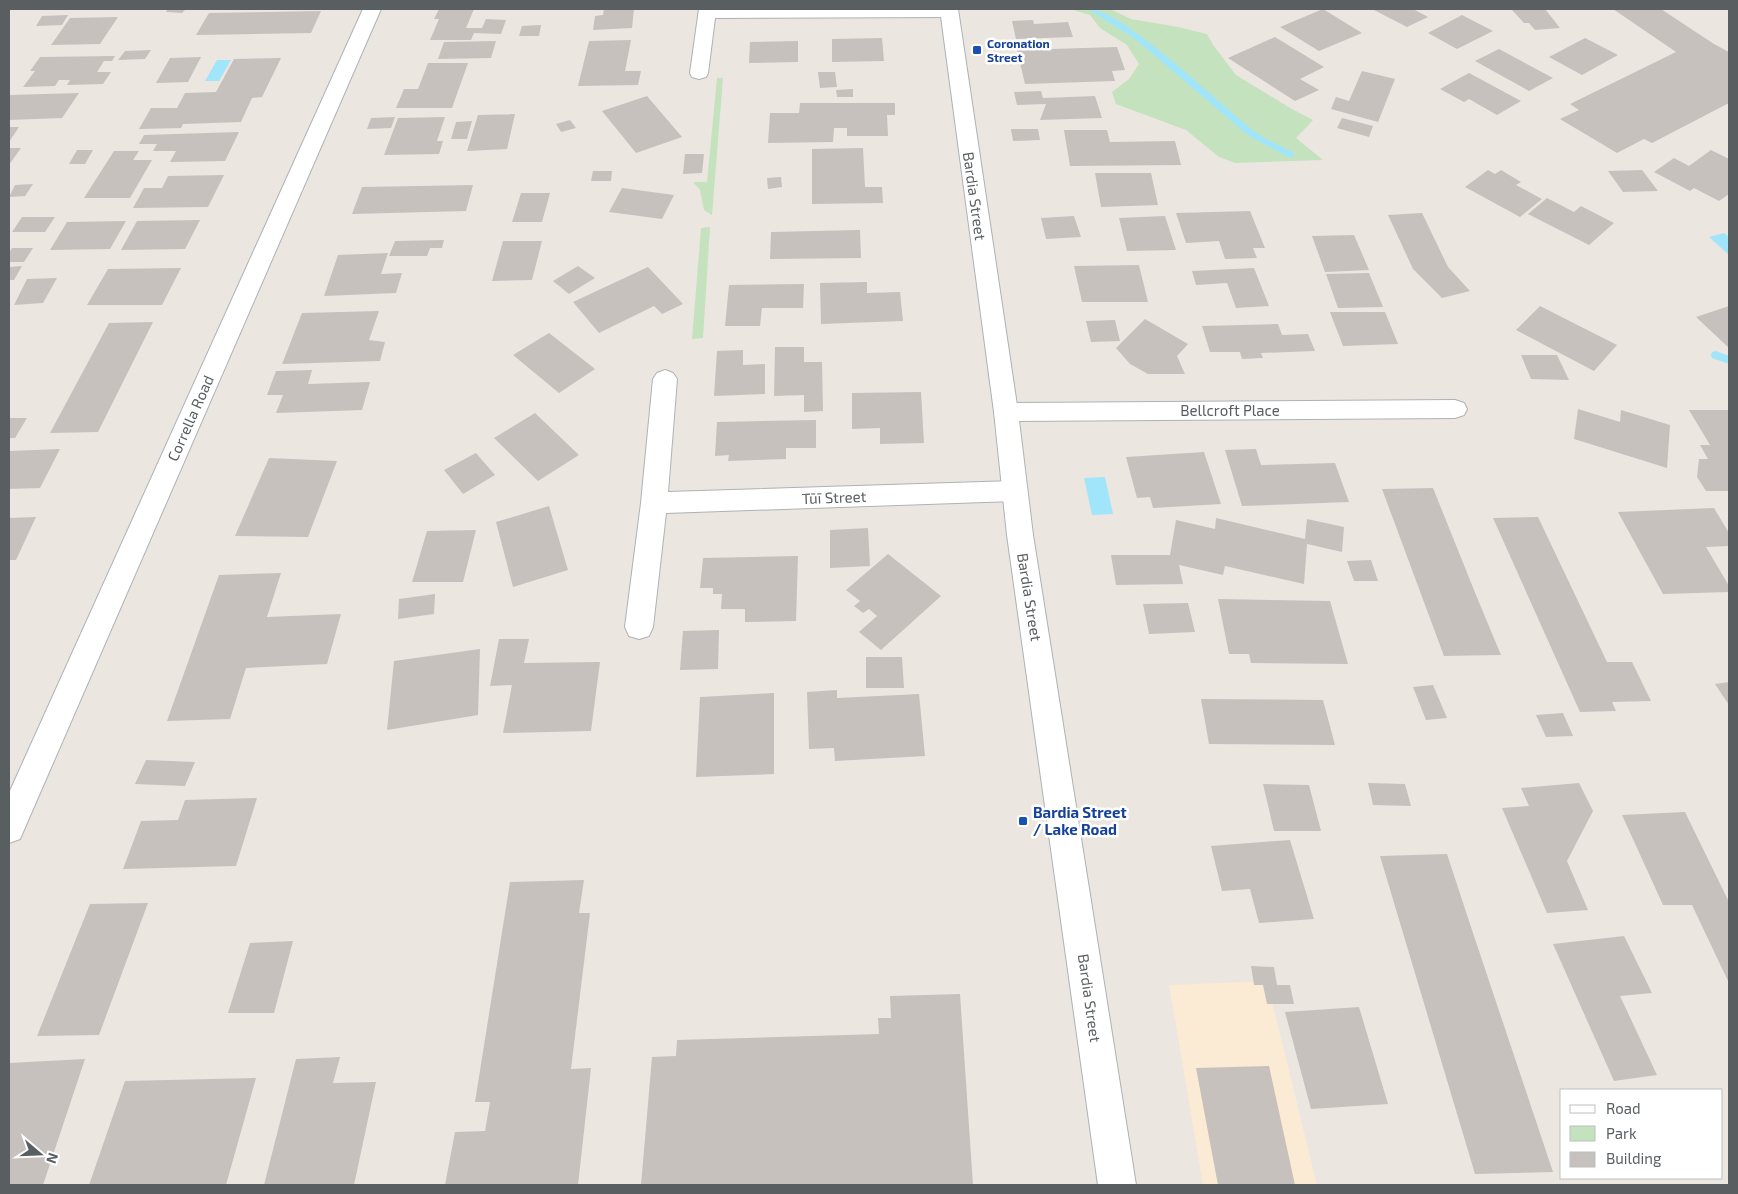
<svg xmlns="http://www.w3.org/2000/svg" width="1738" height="1194" viewBox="0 0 1738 1194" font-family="'Exo 2',sans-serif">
<rect width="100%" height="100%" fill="#ebe6e0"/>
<path fill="#fbead4" d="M1267,981L1317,1185H1203L1169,985Z"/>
<path fill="#c4e2bd" d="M1070,9H1110L1131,19L1178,27L1207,34L1213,45L1236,75L1290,108L1313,120L1296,138L1323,160L1235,163L1219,157L1186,130L1116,104L1112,92L1129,79L1139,64L1127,45L1100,28L1090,15Z
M717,78H723L712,215L704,210L700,190L693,182H707Z
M710,227L703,338L692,339L701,228Z"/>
<path fill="#a1e5fa" d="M217,60H231L219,81H205Z
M1724,233L1729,237V255L1709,237Z
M1105,477L1113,514L1092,515L1084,478Z"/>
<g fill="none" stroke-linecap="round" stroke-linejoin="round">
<path fill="#a1e5fa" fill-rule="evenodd" d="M1088,9C1120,7 1223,107 1254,131C1266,140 1281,146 1294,153V157H1288L1249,136L1135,39Z
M1716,351L1729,356V364L1712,358L1711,355L1712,352Z"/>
</g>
<path fill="#c6c1bd" d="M168,9H186L182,13L166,12Z
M439,9H474L466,28H482L486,19L506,20L501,34L474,33L471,40H430L439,19H434Z
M604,9H634L632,28L593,30L595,16L603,15Z
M1323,9L1362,33L1319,51L1280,27Z
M1372,9H1413L1428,17L1407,27Z
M1504,9H1545L1560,28L1535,30L1529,23H1524L1512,10Z
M1613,9H1661L1714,44L1729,52V103L1652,143L1644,139L1617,153L1560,119L1579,110L1570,104L1676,52Z
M321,11L311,33L196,35L209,13Z
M68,15L62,25L36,26L42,16Z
M1462,15L1493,31L1457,49L1428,33Z
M118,17L100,44L51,45L70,18Z
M1033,20L1034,24L1068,22L1073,37L1016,39L1012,21Z
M541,25L539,36H519L522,26Z
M1275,37L1324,67L1300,79L1319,90L1295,101L1228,58Z
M882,38L884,61L832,62V39Z
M1585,38L1618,55L1582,75L1549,57Z
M631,40L625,71H641L638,85L578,86L589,41Z
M496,41L491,58L438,59L444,42Z
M798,41V62L749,63L750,42Z
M1117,47L1125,70L1112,71L1115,81L1025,84L1017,50Z
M1499,49L1553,78L1529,91L1475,61Z
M151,50L145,59L118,60L125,51Z
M115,56L112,61H104L97,72H111L103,84L67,85L70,80H59L55,86L23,87L35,71H30L40,57Z
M201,57L188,82L156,83L170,58Z
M281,58L262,97L252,98L241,122L183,124L181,128L139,129L151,108H177L185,93L216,92L234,59Z
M428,63H468L452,108H396L404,89H418Z
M1362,71L1395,79L1378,122L1331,109L1336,97L1349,101Z
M818,72H835L837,87L820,88Z
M1469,73L1521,101L1497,115L1469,99L1464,102L1440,89Z
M853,89V97H837L836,90Z
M1041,91L1043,98L1095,96L1102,118L1040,120L1046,104L1017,105L1014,92Z
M79,93L62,118L9,120V97L10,95Z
M647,96L682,137L636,153L602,111Z
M800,103H895V115H887L888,136H847V128H834L833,142L768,143L770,113H799Z
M515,114L507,149L467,151L478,115Z
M395,117L391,128L367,129L371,118Z
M445,117L437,141H443L439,154L384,155L398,118Z
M1342,118L1373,126L1369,137L1337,128Z
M570,120L576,128L561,132L556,124Z
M472,121L467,139H451L456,122Z
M9,127H19L9,142Z
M1011,129H1038L1040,140L1013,141Z
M1064,130H1107L1110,142L1175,141L1181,165L1070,166Z
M239,132L225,161L170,162L176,151H153L157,144H139L144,135Z
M9,148H21L9,165Z
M863,148L865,187H882L883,203L812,204V149Z
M77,150H93L85,164H69Z
M1711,150L1729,159V194L1719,201L1694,188L1690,191L1654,172L1674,158L1689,166Z
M114,151H139L133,160H152L130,198H84Z
M685,154H704L702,173L683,174Z
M1488,170L1495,174L1501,170L1521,182L1516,185L1542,199L1520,217L1465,187Z
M1642,170L1658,191L1623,192L1608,171Z
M593,171H612L611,181H591Z
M1095,173H1151L1158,205L1101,207Z
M224,175L208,207L133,208L144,188H162L168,176Z
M781,177L782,187L768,189L767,178Z
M33,184L25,196L9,197L15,185Z
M473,185L466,211L352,214L362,187Z
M622,188L674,195L662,219L609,212Z
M521,193H550L542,222H512Z
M1547,198L1574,212L1581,206L1614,223L1589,245L1528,214Z
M1250,211L1265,248H1253L1257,258L1225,259L1219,241L1186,243L1176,213Z
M1422,213L1448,267L1470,291L1442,298L1413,269L1388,215Z
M1074,216L1081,237L1046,239L1041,218Z
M1165,216L1176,250L1127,251L1119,218Z
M22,217H55L45,232H12Z
M200,220L185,249L121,250L137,221Z
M126,221L110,249L50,250L67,222Z
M860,230L861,258L770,259L771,232Z
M1354,235L1369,270L1325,272L1312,236Z
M444,240L442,248H430L427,256H389L395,241Z
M503,241H542L532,280L492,281Z
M12,248H33L24,262H9V253Z
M388,253L381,274L402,273L396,293L324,296L338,255Z
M1139,265L1148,302H1082L1074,266Z
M22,266L14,280H9V267Z
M578,266L595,278L569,294L553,281Z
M648,267L683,304L662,314L654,306L599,333L573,302Z
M181,268L162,305H87L108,269Z
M1254,268L1269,306L1236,308L1227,283L1196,285L1192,271Z
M1369,273L1383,307L1338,308L1326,274Z
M57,278L43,303L14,305L27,279Z
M867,282V293L900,292L903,321L821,324L820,283Z
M804,284L803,308H762L760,326H725L729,285Z
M1540,306L1617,345L1594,371L1516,330Z
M1729,306V348L1696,317Z
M379,311L369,340L385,342L380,361L282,364L302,313Z
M1330,312H1385L1398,344L1343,346Z
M1145,319L1188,344L1177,356L1185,374H1148L1130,364L1116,348Z
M1115,320L1120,341L1091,342L1086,321Z
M153,322L98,432L50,433L109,323Z
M1278,324L1282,335L1308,334L1315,351L1261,353L1263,358L1242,359L1240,352H1210L1202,326Z
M549,333L595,369L559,393L513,355Z
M775,347H804V362H822L823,411L804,412V395L774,396Z
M743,350V365L765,364V394L714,396L717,351Z
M1521,355H1557L1569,380L1531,379Z
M312,370L308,384L370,382L362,410L276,413L283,395H267L276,371Z
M921,392L924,443L880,444V428L852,429V393Z
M1578,409L1620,422L1621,410L1670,425L1667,468L1574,439Z
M1689,410H1729V491H1706L1697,477L1699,459H1708L1700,445H1710Z
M535,413L579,455L538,481L494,438Z
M9,418H27L15,438H9Z
M816,420V448H786V459L728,461L729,455L715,456L717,422Z
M60,449L40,488L9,489V451Z
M1256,449L1261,465L1335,463L1349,502L1242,506L1225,450Z
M1204,452L1221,504L1153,508L1150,497L1137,498L1126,457Z
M476,453L495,475L463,494L444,470Z
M269,458L337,461L308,537L235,536Z
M1433,488L1476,595L1501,655L1444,656L1382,489Z
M549,506L568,570L513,587L496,522Z
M1714,508L1729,533V546L1706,547L1729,586V592L1663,594L1618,512Z
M36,517L16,560H9V518Z
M1538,517L1607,662H1632L1651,701L1612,702L1616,711L1580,712L1493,518Z
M1216,518L1305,539L1307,519L1344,527L1342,552L1307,544L1304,584L1225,566L1223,575L1179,565L1183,584L1116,585L1111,555H1170L1176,520L1215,529Z
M868,528L870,566L830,568V530Z
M476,530L463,582H412L427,531Z
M888,554L941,596L881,650L859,632L877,616L869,609L863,613L854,606L860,601L846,590Z
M798,556L796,621L745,622V609H721L722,594H713V588H700L703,558Z
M1371,560L1378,581H1354L1347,561Z
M281,573L267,617L341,614L327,664L246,668L230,719L167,721L219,575Z
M435,594L434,614L398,619L399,599Z
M1218,599L1330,601L1348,664L1251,663L1249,654H1229Z
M1188,603L1195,632L1149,634L1143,604Z
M719,630L718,669L680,670L683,631Z
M499,639H529L524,663L600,662L591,731L503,733L512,685L490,686Z
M480,649L478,715L387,730L394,661Z
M866,657H902L904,688H866Z
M1729,682V705L1715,684Z
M1433,685L1447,718L1426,720L1413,687Z
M837,690V698L919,694L925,756L835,761L834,748L809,749L807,692Z
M774,693V774L696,777L700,697Z
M1201,699L1323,700L1335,745L1209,744Z
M1563,713L1573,736L1546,737L1536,715Z
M146,760L195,762L185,786L135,784Z
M1368,783L1405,784L1411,806L1373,805Z
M1579,783L1593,811L1567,861L1588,910L1547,913L1502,808L1529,806L1521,788Z
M1263,784L1309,785L1321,831H1274Z
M257,798L236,866L123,869L141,821L178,820L185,800Z
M1685,812L1729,902V983L1692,905H1663L1622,815Z
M1290,840L1314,919L1259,923L1250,889L1222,891L1211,846Z
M1447,854L1470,924L1553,1172L1475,1174L1380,856Z
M584,880L579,913H590L571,1069L591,1068L578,1185H445L455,1132L485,1131L490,1102H475L510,882Z
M148,903L99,1035L37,1036L90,904Z
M1624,936L1652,993L1620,996L1657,1075L1614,1081L1553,944Z
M293,941L274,1013H228L250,943Z
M1251,966L1274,967L1277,985H1290L1294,1004H1267L1263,985H1254Z
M960,994L973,1185H641L652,1057L676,1056L677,1040L879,1034L878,1018H891L890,996Z
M1359,1007L1388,1104L1311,1109L1285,1012Z
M340,1057L333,1083L376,1082L354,1185H264L296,1059Z
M85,1059L43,1185H9V1063Z
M1269,1066L1295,1185H1218L1196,1068Z
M256,1078L226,1185H89L125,1081Z"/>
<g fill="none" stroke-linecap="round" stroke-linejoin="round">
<defs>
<path id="minor" d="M363,9H381L20,839L9,843V793Z
M699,9H955L958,12L955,16L949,17L715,18L708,73L706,77L699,79L692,77L690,73Z
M665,370L673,373L677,379L668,492L1014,481L1023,484L1027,491L1023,498L1014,501L666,513L653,627L649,636L639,639L629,636L625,627L641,503L653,379L657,373Z
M1455,400L1464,403L1467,409L1464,415L1455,418L1006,421L997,418L994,412L997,406L1006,403Z"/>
<path id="tertiary" d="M940,9H958L1018,412L1033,535L1136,1185H1098L1007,535L994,412Z"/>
</defs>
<use href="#minor" stroke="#aeb2b5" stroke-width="2"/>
<use href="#tertiary" stroke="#aeb2b5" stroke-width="2"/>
<use href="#minor" fill="#fff" fill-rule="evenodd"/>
<use href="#tertiary" fill="#fff" fill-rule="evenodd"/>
</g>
<g fill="#1a4fb4" stroke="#fff" stroke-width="2">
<rect x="972" y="45" width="10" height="10" rx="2.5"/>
<rect x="1018" y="816" width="10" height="10" rx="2.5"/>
</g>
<g text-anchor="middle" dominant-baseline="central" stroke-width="5" stroke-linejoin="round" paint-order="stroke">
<g font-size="12" font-weight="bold" fill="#164399" stroke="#fff" text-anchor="start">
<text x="987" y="43">Coronation<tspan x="987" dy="14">Street</tspan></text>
</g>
<g font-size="15" fill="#595e60" stroke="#fff">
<text transform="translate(975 196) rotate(82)">Bardia Street</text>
<text x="1230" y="410">Bellcroft Place</text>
<text transform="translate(190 418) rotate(-66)">Corrella Road</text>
<text transform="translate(834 497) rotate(-2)">Tūī Street</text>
<text transform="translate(1030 597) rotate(81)">Bardia Street</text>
<text transform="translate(1090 998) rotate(82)">Bardia Street</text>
</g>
<g font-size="15" font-weight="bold" fill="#164399" stroke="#fff" text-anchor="start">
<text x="1033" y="812">Bardia Street<tspan x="1033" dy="17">/ Lake Road</tspan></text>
</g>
</g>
<rect width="1738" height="1194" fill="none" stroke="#595e60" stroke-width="20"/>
<rect x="1560" y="1089" width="162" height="90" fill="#ffffff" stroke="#bdbfbf"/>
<rect x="1570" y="1105" width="25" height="8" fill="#ffffff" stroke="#bdbfbf"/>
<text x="1606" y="1114" font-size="15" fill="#595e60">Road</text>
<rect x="1570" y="1126" width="25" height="15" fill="#c4e2bd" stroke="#bdbfbf"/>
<text x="1606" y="1139" font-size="15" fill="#595e60">Park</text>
<rect x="1570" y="1152" width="25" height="15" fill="#c6c1bd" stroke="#bdbfbf"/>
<text x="1606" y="1164" font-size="15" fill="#595e60">Building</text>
<g transform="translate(40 1154) rotate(109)" stroke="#ffffff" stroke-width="4" paint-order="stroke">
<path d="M0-4L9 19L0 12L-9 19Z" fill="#595e60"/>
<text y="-8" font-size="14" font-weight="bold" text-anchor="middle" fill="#595e60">N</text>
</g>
</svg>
